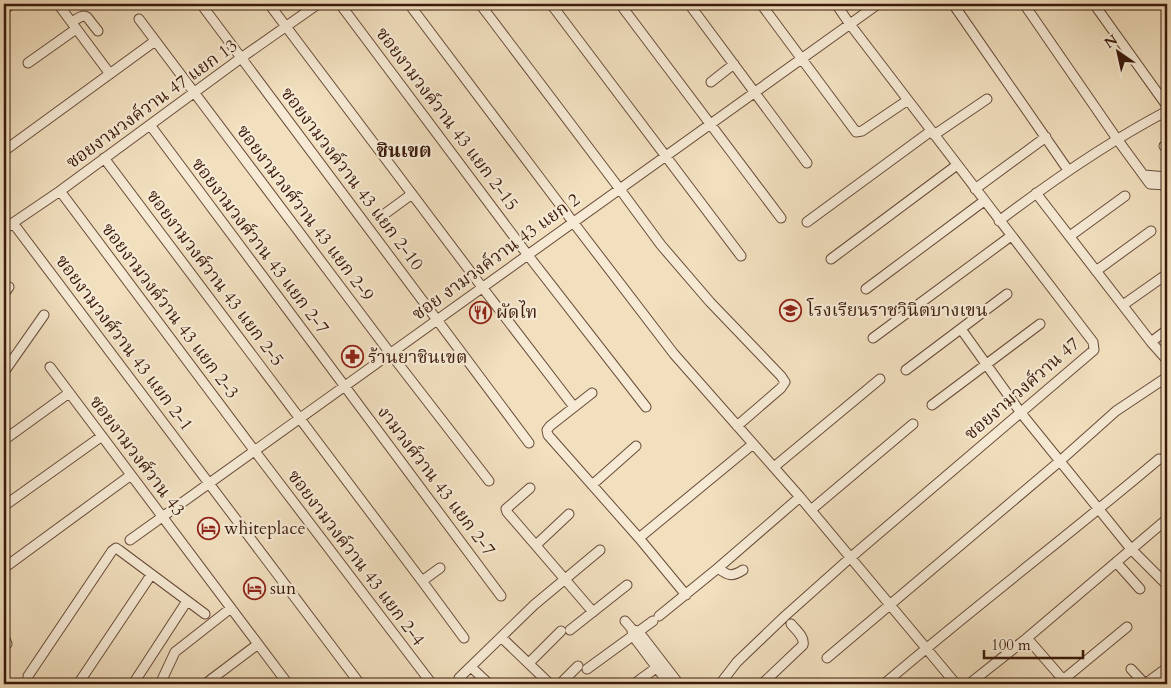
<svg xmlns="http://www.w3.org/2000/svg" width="1171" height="688" viewBox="0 0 1171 688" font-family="Cardo,'Noto Serif Thai',serif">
<rect width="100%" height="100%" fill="#f1dfbe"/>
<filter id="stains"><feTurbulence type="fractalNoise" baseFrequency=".004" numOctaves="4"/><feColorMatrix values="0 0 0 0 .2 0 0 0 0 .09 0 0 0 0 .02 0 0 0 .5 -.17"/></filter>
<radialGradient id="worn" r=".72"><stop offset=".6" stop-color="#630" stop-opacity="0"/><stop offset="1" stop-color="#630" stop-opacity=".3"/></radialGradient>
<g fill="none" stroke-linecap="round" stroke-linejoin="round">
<defs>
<path id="minor" d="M58,4L110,74
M201,4L529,443
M269,4L482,287L574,407
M340,4L527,254L646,407
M409,4L573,222L674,354L800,497L956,684
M480,4L619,188L661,245L710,302L781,376L785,382L781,388L737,426
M551,4L741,256
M620,4L781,218
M689,4L807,163
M761,4L856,132L862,131L908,100
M953,4L1068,170
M1024,4L1117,139L1150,184L1167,185
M1094,4L1167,106
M4,10L11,4
M139,19L390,353L489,481
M72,22C77,19 82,14 87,17L98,31
M28,63L76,29
M711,82L734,64
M150,125L501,596
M934,135L987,99
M1164,146L1167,150
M4,151L155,41
M104,158L422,581L464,638
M1144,175L1167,177
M975,189L1046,137
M60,191L254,450L432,684
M1036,193L1151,342L1167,360
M386,213L412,194
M999,221C1053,180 1108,142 1167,111
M807,222L931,131
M13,223L360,684
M4,229L60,191L241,58L318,4
M1070,236L1125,196
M831,259L957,165
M1096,271L1151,231
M866,289L984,201
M4,294L9,287
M1123,305L1167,274
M961,329L1021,413L1131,549L1167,585
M873,338L1011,236
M1151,342L1167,330
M50,367L288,684
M906,370L1007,294
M4,372L44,315
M592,393L550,426L547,430L548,435L639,538L686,595
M932,405L1040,324
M4,440L69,393
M774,467L880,379
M592,485L636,446
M530,488L506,509L507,512L593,612
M4,506L102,436
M811,510L913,424
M639,538L753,444
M130,540L878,4
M536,545L569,514
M1116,562L1140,589
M4,568L131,475
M718,568C728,576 732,577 743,570
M422,581L440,568
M659,616L718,568L800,497
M625,621L632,629L639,632L679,684
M570,630L627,585
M632,631L633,636L669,684
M4,637L7,644
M501,637L550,684
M1027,638L1067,684
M827,658L1060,461L1116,411L1167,377
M529,663L561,631
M471,667L489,684
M587,669L653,621
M1131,669L1145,684
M459,678L534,605L600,550
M29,684L28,679V676L112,551L116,548L119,550L205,614
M78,684L151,575
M133,684L187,601
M160,684L175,652L231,608
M205,684L258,644
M560,684L578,666
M634,684L660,665
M720,684L737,662L785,616L850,558L1094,350L1093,342L849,23L836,4
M762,684L803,645C805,637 796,630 791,624
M884,684C974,607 1069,535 1159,459
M969,684L1027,638L1167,519
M1058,684L1127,627
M1145,684L1167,668"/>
</defs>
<use href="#minor" stroke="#684b38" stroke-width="11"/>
<use href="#minor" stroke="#f6ead5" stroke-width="9"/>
</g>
<defs>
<symbol id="school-ring" viewBox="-11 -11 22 22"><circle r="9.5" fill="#f6ead5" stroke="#8f2418" stroke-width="1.5"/><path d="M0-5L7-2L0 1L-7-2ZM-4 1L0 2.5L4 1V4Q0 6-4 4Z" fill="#8f2418"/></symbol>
<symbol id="restaurant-ring" viewBox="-11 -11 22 22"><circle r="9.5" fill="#f6ead5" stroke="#8f2418" stroke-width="1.5"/><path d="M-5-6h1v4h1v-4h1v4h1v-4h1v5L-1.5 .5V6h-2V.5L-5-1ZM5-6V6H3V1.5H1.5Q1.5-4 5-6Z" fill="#8f2418"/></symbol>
<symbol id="pharmacy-ring" viewBox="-11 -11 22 22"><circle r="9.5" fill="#f6ead5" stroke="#8f2418" stroke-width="1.5"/><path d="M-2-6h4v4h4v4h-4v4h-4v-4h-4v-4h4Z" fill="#8f2418"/></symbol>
<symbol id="hotel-ring" viewBox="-11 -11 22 22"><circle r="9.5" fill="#f6ead5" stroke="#8f2418" stroke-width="1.5"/><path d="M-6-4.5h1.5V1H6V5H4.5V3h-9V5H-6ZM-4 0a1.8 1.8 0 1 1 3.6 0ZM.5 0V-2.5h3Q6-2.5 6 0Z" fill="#8f2418"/></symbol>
</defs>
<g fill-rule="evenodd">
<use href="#school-ring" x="778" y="298" width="25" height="25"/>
<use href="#restaurant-ring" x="468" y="300" width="25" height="25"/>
<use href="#pharmacy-ring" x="340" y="344" width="25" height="25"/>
<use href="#hotel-ring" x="196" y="516" width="25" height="25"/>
<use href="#hotel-ring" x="242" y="576" width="25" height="25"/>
</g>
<g text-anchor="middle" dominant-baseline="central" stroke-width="4.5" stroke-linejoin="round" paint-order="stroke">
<g font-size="18" fill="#3b1a0b" stroke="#f6ead5">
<text transform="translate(152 104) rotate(-36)">ซอยงามวงค์วาน 47 แยก 13</text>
<text transform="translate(447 119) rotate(53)">ซอยงามวงค์วาน 43 แยก 2-15</text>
<text transform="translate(352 179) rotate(53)">ซอยงามวงค์วาน 43 แยก 2-10</text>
<text transform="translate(305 213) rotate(53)">ซอยงามวงศ์วาน 43 แยก 2-9</text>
<text transform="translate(260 246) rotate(53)">ซอยงามวงศ์วาน 43 แยก 2-7</text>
<text transform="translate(496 257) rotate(-36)">ซอย งามวงค์วาน 43 แยก 2</text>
<text transform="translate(215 278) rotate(53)">ซอยงามวงศ์วาน 43 แยก 2-5</text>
<text transform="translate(170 311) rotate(53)">ซอยงามวงค์วาน 43 แยก 2-3</text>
<text transform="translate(124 343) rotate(53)">ซอยงามวงศ์วาน 43 แยก 2-1</text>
<text transform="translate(1022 389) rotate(-41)">ซอยงามวงศ์วาน 47</text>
<text transform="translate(137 456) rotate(53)">ซอยงามวงศ์วาน 43</text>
<text transform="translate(436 481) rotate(53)">งามวงศ์วาน 43 แยก 2-7</text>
<text transform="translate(356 558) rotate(53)">ซอยงามวงค์วาน 43 แยก 2-4</text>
</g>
<g font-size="18" fill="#3b1a0b" stroke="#f6ead5" text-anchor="start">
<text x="807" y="310">โรงเรียนราชวินิตบางเขน</text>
<text x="496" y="312">ผัดไท</text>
<text x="368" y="357">ร้านยาชินเขต</text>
<text x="224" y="528">whiteplace</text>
<text x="270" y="588">sun</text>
</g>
<g font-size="19" font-weight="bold" fill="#3b1a0b" stroke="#f6ead5">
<text x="404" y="151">ชินเขต</text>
</g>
</g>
<rect width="1171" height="688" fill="none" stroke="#f1dfbe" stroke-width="20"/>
<rect x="5" y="5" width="1161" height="678" fill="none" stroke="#3b1a0b" stroke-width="2.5"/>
<rect x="10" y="10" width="1151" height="668" fill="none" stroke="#3b1a0b"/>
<g transform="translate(1118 52) rotate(326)" stroke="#f6ead5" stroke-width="4" paint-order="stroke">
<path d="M0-4L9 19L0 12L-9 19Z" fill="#3b1a0b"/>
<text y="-8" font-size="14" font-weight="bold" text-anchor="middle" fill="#3b1a0b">N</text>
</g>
<path d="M984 650v8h99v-8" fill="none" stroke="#3b1a0b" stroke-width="2.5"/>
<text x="991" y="650" font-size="15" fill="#3b1a0b" stroke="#f6ead5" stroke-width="4" paint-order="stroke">100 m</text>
<rect width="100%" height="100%" filter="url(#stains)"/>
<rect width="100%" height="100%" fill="url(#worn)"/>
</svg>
